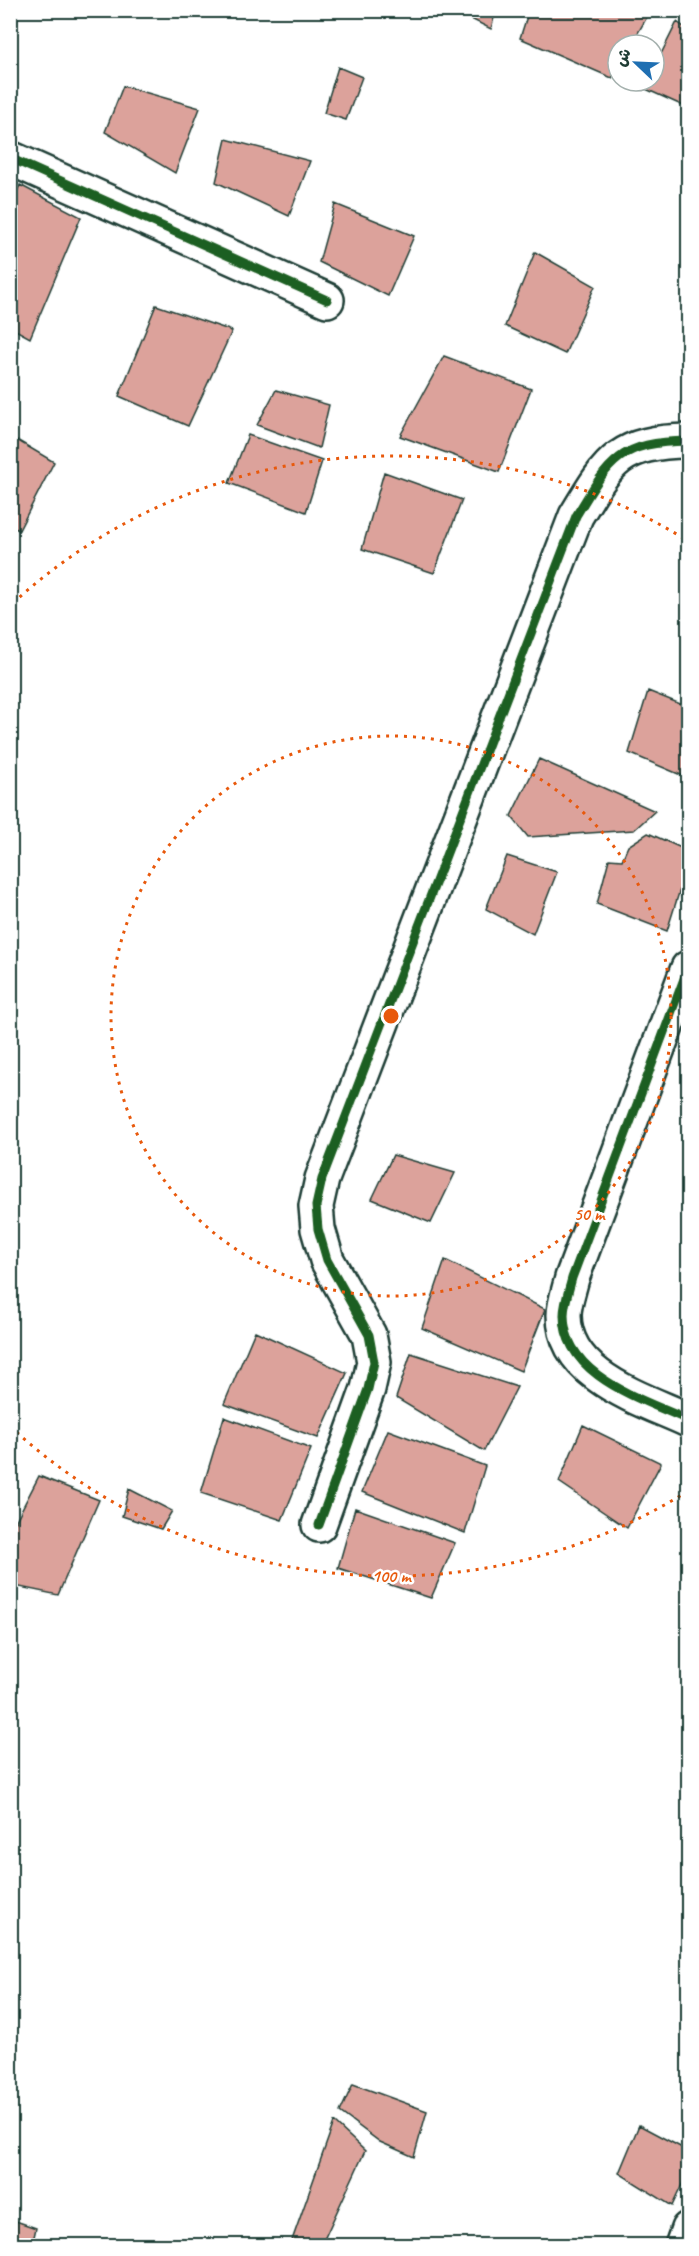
<svg xmlns="http://www.w3.org/2000/svg" width="699" height="2256" viewBox="0 0 699 2256" font-family="Caveat,'Playpen Sans Arabic',sans-serif">
<rect width="100%" height="100%" fill="#fff"/>
<filter id="ink" filterUnits="userSpaceOnUse"><feTurbulence type="fractalNoise" baseFrequency=".0167" numOctaves="2"/><feDisplacementMap in="SourceGraphic" scale="12" xChannelSelector="R" yChannelSelector="G"/><feConvolveMatrix kernelMatrix="1 2 1 2 8 2 1 2 1" color-interpolation-filters="sRGB"/></filter>
<g filter="url(#ink)">
<path fill="#dca29b" stroke="#1f3d34" stroke-width="1.5" d="M453,10H496L491,29Z
M529,10H651L631,45H618V67L612,78L520,38Z
M677,22L688,30V108L628,81H654V60L657,62Z
M338,67L362,77L346,120L324,113Z
M123,86L200,108L175,173L105,132Z
M226,139L310,161L289,216L216,182Z
M20,185L81,217L30,338L10,327V207Z
M335,204L414,236L388,296L319,262Z
M535,252L595,286L565,354L505,326Z
M156,305L232,331L188,426L119,396Z
M444,356L531,389L499,472L400,436Z
M276,390L329,405L319,448L257,425Z
M248,435L322,461L306,512L229,483Z
M10,436L54,462L19,530L10,526Z
M384,472L462,500L434,573L362,549Z
M648,691L688,707V778L629,753Z
M539,759L655,811L634,830L528,837L511,816Z
M648,833L688,851V864L667,931L597,904L609,859L622,860L628,846Z
M507,856L557,872L533,934L486,909Z
M393,1155L455,1173L431,1223L372,1199Z
M445,1260L545,1309L521,1371L422,1328Z
M255,1331L347,1373L318,1438L224,1404Z
M411,1353L517,1387L484,1451L396,1398Z
M224,1417L311,1449L282,1520L201,1493Z
M583,1425L661,1463L627,1528L559,1482Z
M388,1430L485,1466L465,1533L362,1492Z
M39,1476L99,1500L58,1595L10,1585V1532Z
M129,1489L172,1511L161,1529L122,1516Z
M355,1508L455,1543L431,1598L338,1568Z
M353,2084L427,2111L414,2157L380,2142L340,2112Z
M334,2122L365,2151L321,2246H290Z
M639,2125L688,2151V2172L672,2206L619,2173Z
M10,2219L36,2228L32,2246H10Z"/>
<g fill="none" stroke-linecap="round" stroke-linejoin="round">
<defs>
<path id="minor" d="M10,158L327,300
M688,968L572,1278C569,1290 564,1304 564,1315C564,1377 643,1399 688,1420
M319,1525L368,1389L374,1362L369,1335L327,1260L318,1229L316,1206L322,1179L576,516C609,461 619,442 688,441
M682,2246L688,2229"/>
</defs>
<use href="#minor" stroke="#1f3d34" stroke-width="38"/>
<use href="#minor" stroke="#fff" stroke-width="33"/>
<defs>
<path id="cycleway" d="M10,158L327,300
M688,968L572,1278C569,1290 564,1304 564,1315C564,1377 643,1399 688,1420
M319,1525L368,1389L374,1362L369,1335L327,1260L318,1229L316,1206L322,1179L576,516C609,461 619,442 688,441"/>
</defs>
<use href="#cycleway" stroke="#fff" stroke-width="13"/>
<use href="#cycleway" stroke="#1b5e20" stroke-width="9"/>
</g>
</g>
<g fill="none" stroke="#e8590c" stroke-width="3" stroke-dasharray="3 6">
<circle cx="391" cy="1016" r="280"/>
<path d="M688 1491A560 560 0 0 1 13 1429M13 603A560 560 0 0 1 688 541"/>
</g>
<circle cx="391" cy="1016" r="9" fill="#e8590c" stroke="#fff" stroke-width="3"/>
<g font-size="18" text-anchor="middle" font-weight="bold" fill="#e8590c" stroke="#fff" stroke-width="5" stroke-linejoin="round" paint-order="stroke">
<text x="589" y="1220">50 m</text>
<text x="391" y="1582">100 m</text>
</g>
<rect width="699" height="2256" fill="none" stroke="#fff" stroke-width="36"/>
<rect x="18" y="18" width="663" height="2220" fill="none" stroke="#1f3d34" stroke-width="2" filter="url(#ink)"/>
<g transform="translate(636 63) rotate(293)"><circle r="28" fill="#ffffff" stroke="#a5b1ae" stroke-width="1.5"/>
<path d="M0-4.5L10 22L0 15L-10 22Z" fill="#1f6fb2"/>
<text y="-9" font-size="16" font-weight="bold" text-anchor="middle" fill="#1f3d34">ش</text>
</g>
</svg>
